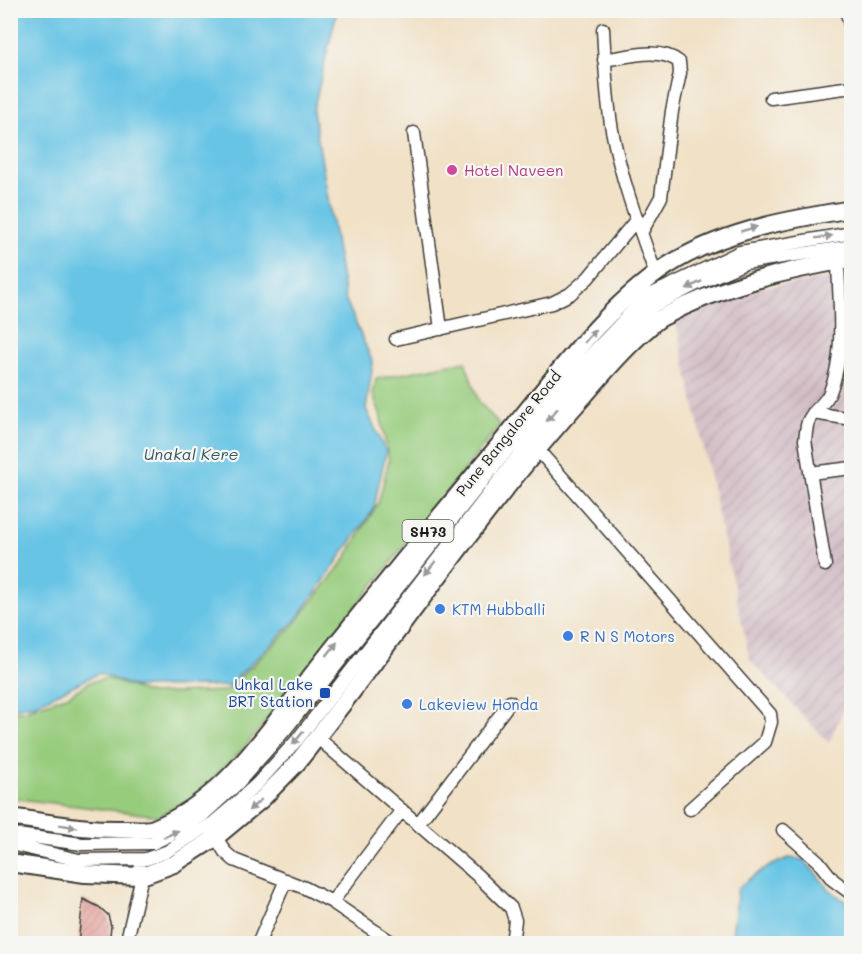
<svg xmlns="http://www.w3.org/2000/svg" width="862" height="954" viewBox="0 0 862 954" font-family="Mali,sans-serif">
<defs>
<pattern id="industrial-furrows" width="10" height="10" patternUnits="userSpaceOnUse" patternTransform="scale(1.5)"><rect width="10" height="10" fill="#d2bdc5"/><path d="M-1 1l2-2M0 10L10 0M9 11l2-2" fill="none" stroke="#b4a2a9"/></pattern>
<pattern id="building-hatch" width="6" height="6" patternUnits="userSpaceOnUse" patternTransform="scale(1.5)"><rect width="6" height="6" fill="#e1918e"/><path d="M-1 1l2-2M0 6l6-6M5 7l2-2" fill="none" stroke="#b67673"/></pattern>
</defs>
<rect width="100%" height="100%" fill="#f6f6f2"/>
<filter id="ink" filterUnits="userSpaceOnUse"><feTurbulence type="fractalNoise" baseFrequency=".0167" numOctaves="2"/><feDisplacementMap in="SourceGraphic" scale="12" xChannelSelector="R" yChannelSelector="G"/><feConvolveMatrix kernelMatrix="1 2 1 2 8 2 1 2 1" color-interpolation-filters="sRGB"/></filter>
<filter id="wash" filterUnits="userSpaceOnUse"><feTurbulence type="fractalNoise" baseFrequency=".008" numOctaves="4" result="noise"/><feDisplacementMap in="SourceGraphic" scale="24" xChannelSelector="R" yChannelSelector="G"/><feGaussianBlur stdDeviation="1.35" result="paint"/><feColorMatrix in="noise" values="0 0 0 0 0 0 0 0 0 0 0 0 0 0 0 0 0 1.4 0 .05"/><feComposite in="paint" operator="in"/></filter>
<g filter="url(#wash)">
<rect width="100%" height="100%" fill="#f1e1c6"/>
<path fill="url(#industrial-furrows)" d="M851,275L852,689L829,743L750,660L676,322L741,290Z"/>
<path fill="#97cc7d" stroke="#5a744c" stroke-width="1.5" d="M465,361L479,402L500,425L245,747L192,798L159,816L11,798V712L26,710L69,695L90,682L107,678L150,694L226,691L292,627L344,561L379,501L389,460L380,413L373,395L376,379Z"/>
<path fill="#67c4e5" stroke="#427080" stroke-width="1.5" d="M11,10L337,11L313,111L345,298L373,363L366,409L386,452L373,510L297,619L228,686L134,687L99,673L36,704L11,708Z
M789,858L804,860L829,889L851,906V943H731L738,888C753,875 770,865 789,858Z"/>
<g id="blocks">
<path fill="url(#building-hatch)" d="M83,899L99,907L108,915L111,926L109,944H78Z"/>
</g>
</g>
<g filter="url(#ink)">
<use href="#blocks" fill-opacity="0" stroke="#3c3a36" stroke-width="1.5"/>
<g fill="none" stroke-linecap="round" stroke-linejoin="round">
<defs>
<path id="minor" d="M846,10L852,31
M603,29C605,63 606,96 612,130C621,179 639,227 656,275
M604,60C627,57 659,46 679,62L680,73L672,111L661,197L641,233
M771,98L852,87
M414,133L441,329
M396,339L552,303L570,294L588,278L637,219
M813,413L852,419
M538,450L770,714L771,722L765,742L690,809
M810,473L852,468
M825,565L805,440C806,435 806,427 808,422C812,410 826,404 830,392C846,352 839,304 838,261
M318,738L478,876L511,908L515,920L512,944
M418,824L510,702
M783,830L818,861L833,880L852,894
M212,831L225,852L234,860L305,888L332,902L394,944
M10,834L82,844L153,843L178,831L203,815L237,784L285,730L516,439L579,367L646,297L740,252L852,233
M10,844L79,860L146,859L166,852L213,823L234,805L257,784L297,740L525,447L571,392L652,307L699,283L745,263L852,246
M332,902L402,810
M126,944L142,876L140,869
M258,944L286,880"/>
<path id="major" d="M10,817C51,823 85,830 126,829C135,829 146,831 154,828C224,801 267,732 311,676C374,595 439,517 504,439C551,381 612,297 677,260C731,229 791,219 852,209
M10,863L85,874L142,876L174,864L215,838L262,799L297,763C394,642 480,510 585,395C604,373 622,351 644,332C650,327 655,321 661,318C720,286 786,270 852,259"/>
</defs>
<use href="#minor" stroke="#3c3a36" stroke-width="15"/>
<use href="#major" stroke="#3c3a36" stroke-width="20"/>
<use href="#minor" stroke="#fff" stroke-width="12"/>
<use href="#major" stroke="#fff" stroke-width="16"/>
</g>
<defs><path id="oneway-solid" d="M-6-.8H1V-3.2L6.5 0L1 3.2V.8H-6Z" transform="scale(1.5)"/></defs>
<g fill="#999">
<use href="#oneway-solid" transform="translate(749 229) rotate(-16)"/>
<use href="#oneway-solid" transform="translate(824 237) rotate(-9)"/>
<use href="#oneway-solid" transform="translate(694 285) rotate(154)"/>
<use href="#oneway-solid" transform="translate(590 336) rotate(-48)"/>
<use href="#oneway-solid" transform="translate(552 415) rotate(131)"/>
<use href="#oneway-solid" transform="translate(430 568) rotate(128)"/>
<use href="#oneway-solid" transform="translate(332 649) rotate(-52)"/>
<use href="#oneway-solid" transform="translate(298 738) rotate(130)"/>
<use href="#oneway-solid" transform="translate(255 805) rotate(139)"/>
<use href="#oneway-solid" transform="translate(68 826) rotate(9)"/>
<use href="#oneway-solid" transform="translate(171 834) rotate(-25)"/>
</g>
</g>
<circle fill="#d1479c" stroke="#f6f6f2" stroke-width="2" cx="452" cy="170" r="6"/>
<g fill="#3f7fe0" stroke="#f6f6f2" stroke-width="2">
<circle cx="440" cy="609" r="6"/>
<circle cx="568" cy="636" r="6"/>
<circle cx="407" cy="704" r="6"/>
</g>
<rect fill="#1a4fb4" stroke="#f6f6f2" stroke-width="2" x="319" y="687" width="12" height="12" rx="3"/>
<g text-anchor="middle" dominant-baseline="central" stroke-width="4.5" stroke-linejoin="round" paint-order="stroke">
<rect fill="#f6f6f2" stroke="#5d5d5c" stroke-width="1.5" x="402.5" y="520" width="51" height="22" rx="4.5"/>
<g font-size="14" font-weight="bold" fill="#1c1c1c">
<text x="428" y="531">SH73</text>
</g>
<g font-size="15" fill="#b23c85" stroke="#f6f6f2" text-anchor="start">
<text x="464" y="170">Hotel Naveen</text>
</g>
<g font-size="15" fill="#1c1c1c" stroke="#f6f6f2">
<text transform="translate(508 433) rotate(-51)">Pune Bangalore Road</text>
</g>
<g font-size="15" fill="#366cbe" stroke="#f6f6f2" text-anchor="start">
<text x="452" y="609">KTM Hubballi</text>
<text x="580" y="636">R N S Motors</text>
<text x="419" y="704">Lakeview Honda</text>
</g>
<g font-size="15" fill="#164399" stroke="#f6f6f2" text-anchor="end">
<text x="313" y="684">Unkal Lake<tspan x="313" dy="17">BRT Station</tspan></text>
</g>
<g font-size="16" font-style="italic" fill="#365762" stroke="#f6f6f2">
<text x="191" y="453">Unakal Kere</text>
</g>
</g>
<rect width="862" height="954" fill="none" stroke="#f6f6f2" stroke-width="36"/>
</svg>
